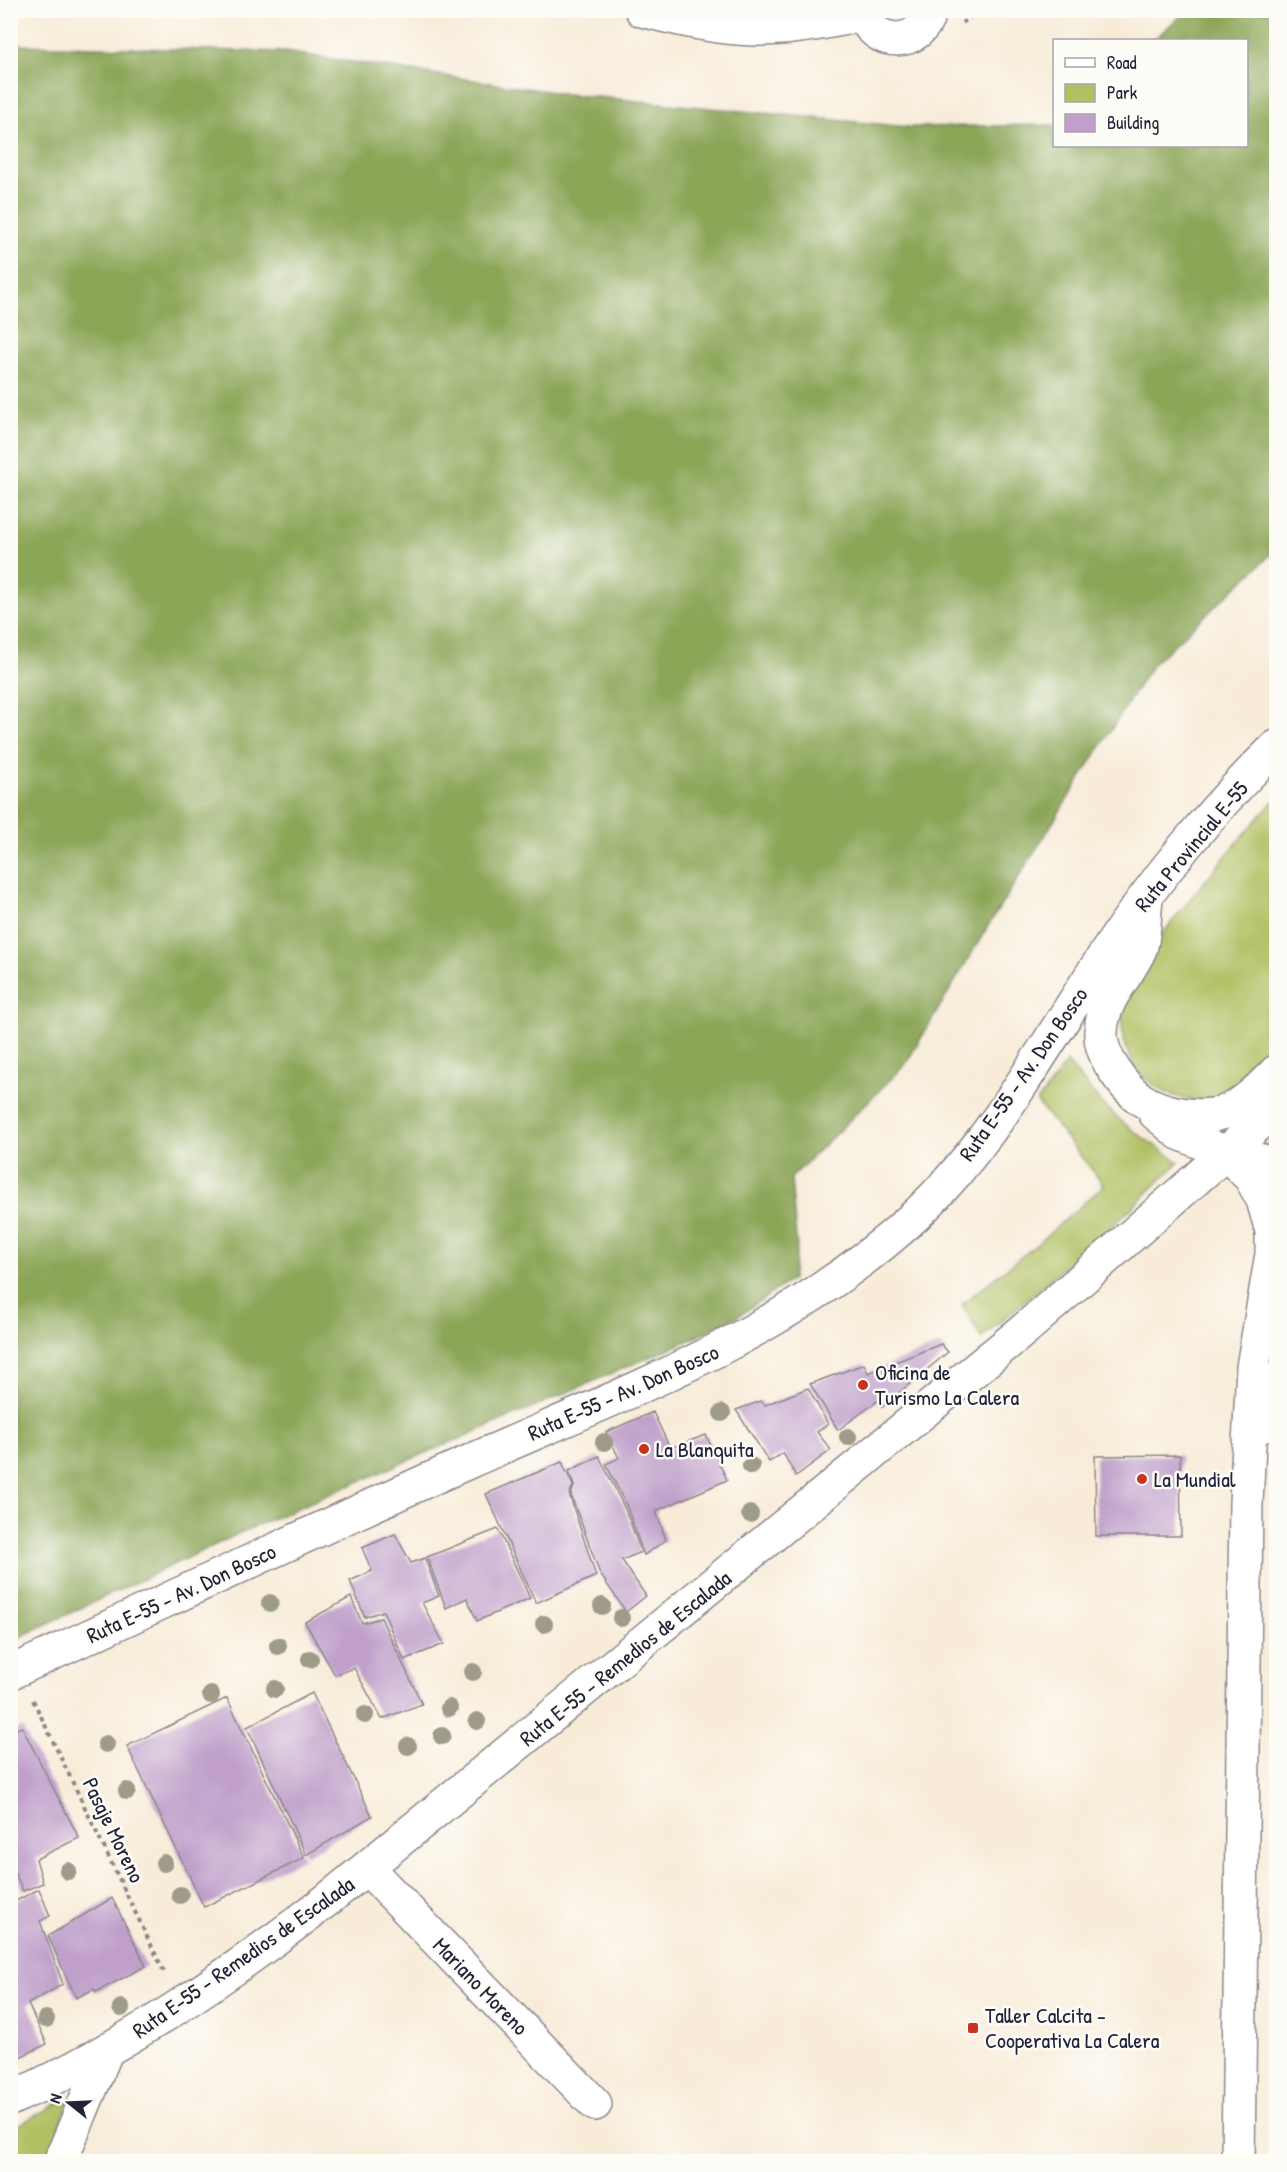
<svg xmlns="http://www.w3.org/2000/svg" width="1287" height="2172" viewBox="0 0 1287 2172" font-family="'Patrick Hand',sans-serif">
<rect width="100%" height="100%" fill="#fdfcf7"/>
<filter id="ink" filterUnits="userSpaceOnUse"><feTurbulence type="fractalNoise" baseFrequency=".0167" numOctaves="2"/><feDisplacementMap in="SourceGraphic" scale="12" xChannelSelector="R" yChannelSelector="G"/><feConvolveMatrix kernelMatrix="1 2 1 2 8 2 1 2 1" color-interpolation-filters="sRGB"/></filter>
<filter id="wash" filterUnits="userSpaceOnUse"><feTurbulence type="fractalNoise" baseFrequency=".008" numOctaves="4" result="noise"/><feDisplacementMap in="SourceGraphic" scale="24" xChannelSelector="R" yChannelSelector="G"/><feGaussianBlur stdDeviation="1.35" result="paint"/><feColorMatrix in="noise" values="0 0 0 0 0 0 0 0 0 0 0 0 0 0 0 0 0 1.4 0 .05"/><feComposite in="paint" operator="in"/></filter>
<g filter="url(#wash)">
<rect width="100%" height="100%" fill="#f8ecd9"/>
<path fill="#b1c063" stroke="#6a714f" stroke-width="1.5" d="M1276,798V1059C1262,1071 1244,1091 1226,1098C1213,1104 1200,1102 1186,1099C1130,1088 1110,1033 1129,983C1137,963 1155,943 1168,927C1203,882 1239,840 1276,798Z
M1067,1062L1103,1105L1132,1130L1179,1162L1116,1223L981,1338L962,1304L1041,1241L1104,1185L1037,1102Z
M69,2101L48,2161L11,2162V2129L60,2102Z"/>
<path fill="#8ca659" stroke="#57644a" stroke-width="1.5" d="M1187,11H1276V550L1151,666L988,926L905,1065L791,1178L797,1249L792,1279L740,1315L685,1342L253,1527L11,1641V33L22,45L285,52L566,94L909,127L1054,125V146H1246V40H1153Z"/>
<g id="blocks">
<path fill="#c0a0cb" d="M941,1344L948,1352L882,1407L879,1400L838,1430L810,1384L864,1364L868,1373Z
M808,1388L828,1424L817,1432L831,1450L796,1476L783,1453L769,1462L736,1410L761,1401L765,1405Z
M653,1412L670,1448L706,1435L727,1480L656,1511L666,1540L644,1555L627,1507L606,1464L619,1458L606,1432Z
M1180,1455L1181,1536H1096L1095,1456Z
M599,1456L626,1511L641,1552L622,1560L646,1596L626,1612L600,1574L571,1495L574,1486L569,1471Z
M562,1462L573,1486L569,1494L596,1576L536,1603L486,1494Z
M498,1529L530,1598L477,1621L467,1598L446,1608L427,1557Z
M395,1534L411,1563L425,1558L439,1596L422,1603L444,1644L404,1660L383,1611L365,1617L350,1581L372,1571L362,1548Z
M351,1597L362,1623L381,1618L422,1704L382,1719L354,1668L335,1675L305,1622Z
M312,1693L372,1816L306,1855L247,1727Z
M227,1698L304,1858L204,1907L127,1746Z
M22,1727L79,1838L36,1859L43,1883L23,1891L10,1862V1732Z
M39,1889L50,1916L40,1921L63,1984L28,2004L47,2044L16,2059L10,2048V1904Z
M112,1898L146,1966L96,1992L94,1989L76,1998L48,1936Z"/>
</g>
</g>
<g filter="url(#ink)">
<use href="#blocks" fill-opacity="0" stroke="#8d878a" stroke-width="1.5"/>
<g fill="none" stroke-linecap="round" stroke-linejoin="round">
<defs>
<path id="minor" d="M642,10C673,18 706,26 738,28C780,32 822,23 863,15
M862,10C871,48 922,49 930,10
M1226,1153L1251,1178L1263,1200L1272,1231V1254L1253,1367L1246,1503L1238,2162
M1226,1153L1276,1164
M1260,1427L1276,1381
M368,1869L595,2104
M60,2162L106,2052"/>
<path id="major" d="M1146,899C1144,914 1145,935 1140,949C1127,979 1103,997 1101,1031C1099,1054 1123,1087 1142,1100C1162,1113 1199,1120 1222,1113C1243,1106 1261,1087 1276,1072
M1155,1113L1179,1133L1226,1153
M10,1673C162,1603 313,1531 466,1463C623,1393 789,1334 917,1214C995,1140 1047,1041 1106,953C1153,881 1215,806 1276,747
M10,2099C125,2048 228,1976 327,1900L1025,1329L1276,1109"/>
</defs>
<use href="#minor" stroke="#8d878a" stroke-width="36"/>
<use href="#major" stroke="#8d878a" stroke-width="36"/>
<path stroke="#8d878a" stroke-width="4" stroke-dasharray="4.5 4.5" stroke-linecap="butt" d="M962,23L981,10
M33,1700L165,1974"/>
<use href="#minor" stroke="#fff" stroke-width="33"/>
<use href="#major" stroke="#fff" stroke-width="33"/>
</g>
<g fill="#9e9b8a">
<circle cx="722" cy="1413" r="9"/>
<circle cx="848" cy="1437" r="9"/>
<circle cx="604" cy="1442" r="9"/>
<circle cx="751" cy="1466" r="9"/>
<circle cx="750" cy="1514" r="9"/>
<circle cx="270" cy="1603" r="9"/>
<circle cx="602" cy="1606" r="9"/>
<circle cx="621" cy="1618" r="9"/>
<circle cx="544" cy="1624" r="9"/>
<circle cx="278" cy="1646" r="9"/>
<circle cx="310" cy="1659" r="9"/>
<circle cx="473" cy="1672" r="9"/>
<circle cx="275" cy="1689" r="9"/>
<circle cx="211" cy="1695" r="9"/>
<circle cx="449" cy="1708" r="9"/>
<circle cx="365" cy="1715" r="9"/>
<circle cx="477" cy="1721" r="9"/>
<circle cx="442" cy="1736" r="9"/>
<circle cx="106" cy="1744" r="9"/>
<circle cx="408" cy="1746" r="9"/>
<circle cx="127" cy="1791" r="9"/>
<circle cx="164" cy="1863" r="9"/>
<circle cx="68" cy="1871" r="9"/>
<circle cx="180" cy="1895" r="9"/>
<circle cx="121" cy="2008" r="9"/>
<circle cx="46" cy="2019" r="9"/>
</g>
</g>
<g fill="#c8321e" stroke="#fdfcf7" stroke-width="2">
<circle cx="863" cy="1385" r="6"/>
<circle cx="644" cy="1449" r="6"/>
<circle cx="1142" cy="1479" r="6"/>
<rect x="967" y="2022" width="12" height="12" rx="3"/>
</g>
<g text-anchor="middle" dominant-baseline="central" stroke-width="5" stroke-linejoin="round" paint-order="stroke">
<g font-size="22" fill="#22223b" stroke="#fdfcf7">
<text transform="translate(1191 846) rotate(-50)">Ruta Provincial E-55</text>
<text transform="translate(1023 1074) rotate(-55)">Ruta E-55 - Av. Don Bosco</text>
<text transform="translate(623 1392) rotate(-24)">Ruta E-55 - Av. Don Bosco</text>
<text transform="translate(181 1593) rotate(-25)">Ruta E-55 - Av. Don Bosco</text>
<text transform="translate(625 1658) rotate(-39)">Ruta E-55 - Remedios de Escalada</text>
<text transform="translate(114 1830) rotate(64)">Pasaje Moreno</text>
<text transform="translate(243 1957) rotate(-35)">Ruta E-55 - Remedios de Escalada</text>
<text transform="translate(481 1986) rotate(46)">Mariano Moreno</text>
</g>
<g font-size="22" fill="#22223b" stroke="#fdfcf7" text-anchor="start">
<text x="875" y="1372">Oficina de<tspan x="875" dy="25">Turismo La Calera</tspan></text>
<text x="656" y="1449">La Blanquita</text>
<text x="1154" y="1479">La Mundial</text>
<text x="985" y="2015">Taller Calcita -<tspan x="985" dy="25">Cooperativa La Calera</tspan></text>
</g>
</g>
<rect width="1287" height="2172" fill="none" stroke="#fdfcf7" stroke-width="36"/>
<rect x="1053" y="39" width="195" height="108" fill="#fdfcf7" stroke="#a5a5ac" stroke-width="1.5"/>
<rect x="1065" y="58" width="30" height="9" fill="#ffffff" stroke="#a5a5ac" stroke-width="1.5"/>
<text x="1107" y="69" font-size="18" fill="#22223b">Road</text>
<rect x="1065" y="84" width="30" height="18" fill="#b1c063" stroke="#a5a5ac" stroke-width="1.5"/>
<text x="1107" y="99" font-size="18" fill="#22223b">Park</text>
<rect x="1065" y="114" width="30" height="18" fill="#c0a0cb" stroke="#a5a5ac" stroke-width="1.5"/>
<text x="1107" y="129" font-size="18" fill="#22223b">Building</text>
<g transform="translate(69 2103) rotate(288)" stroke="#fdfcf7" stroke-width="4.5" paint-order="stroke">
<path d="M0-4.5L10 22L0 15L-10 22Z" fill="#22223b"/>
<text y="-9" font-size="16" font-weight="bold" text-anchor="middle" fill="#22223b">N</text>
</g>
</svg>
